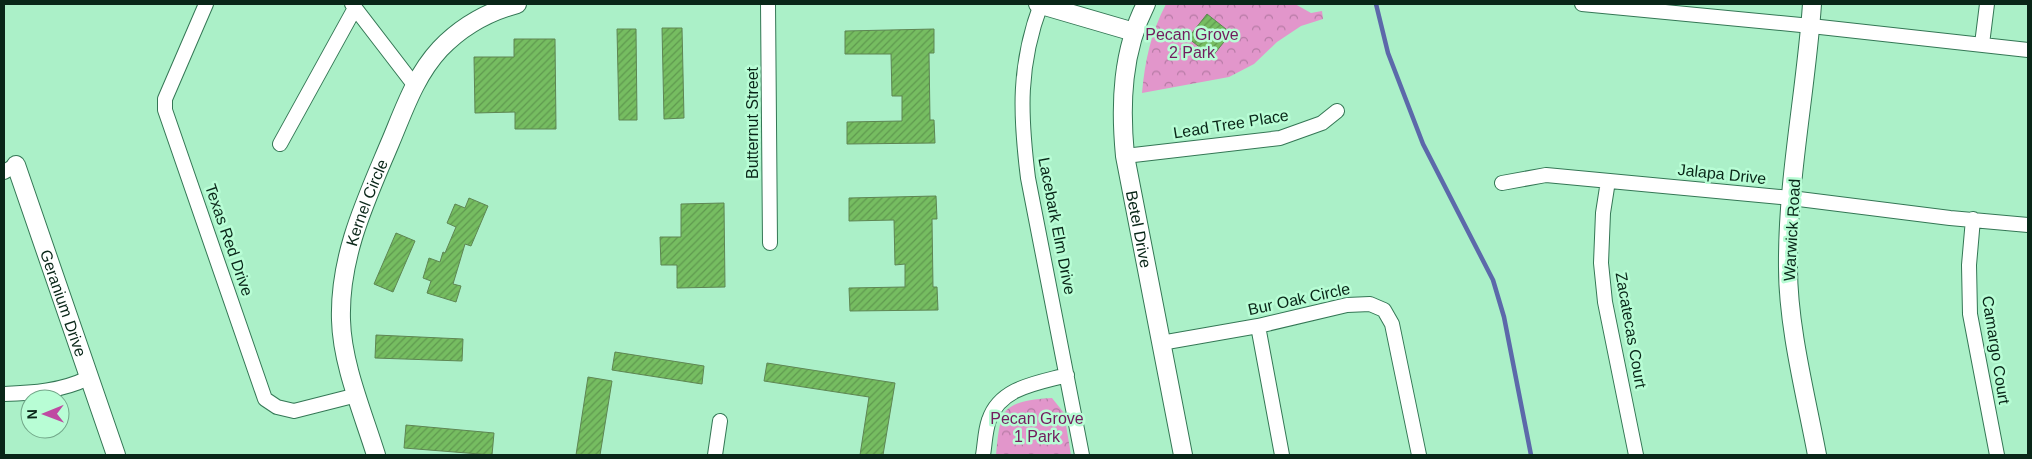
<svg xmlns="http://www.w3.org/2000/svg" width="2032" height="459" viewBox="0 0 2032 459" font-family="Helvetica,sans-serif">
<defs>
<pattern id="park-crowns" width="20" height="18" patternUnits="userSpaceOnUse" patternTransform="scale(1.25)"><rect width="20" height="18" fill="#e296cb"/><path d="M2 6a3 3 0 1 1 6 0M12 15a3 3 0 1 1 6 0" fill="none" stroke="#b57aa4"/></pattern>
<pattern id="building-hatch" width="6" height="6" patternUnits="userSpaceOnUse" patternTransform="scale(1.25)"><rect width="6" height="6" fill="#76bd61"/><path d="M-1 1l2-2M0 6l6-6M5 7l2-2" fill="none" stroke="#5f994f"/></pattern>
</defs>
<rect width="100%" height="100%" fill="#abf0c8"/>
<path fill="url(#park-crowns)" d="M1166,4H1295L1311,13L1322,11L1323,19L1301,26L1277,42L1254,64L1229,77L1142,93C1145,60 1151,33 1166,4Z
M1052,398L1064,413L1071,455H996C997,444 998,431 1001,420C1006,400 1036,399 1052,398Z"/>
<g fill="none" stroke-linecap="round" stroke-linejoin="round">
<path stroke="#5c69aa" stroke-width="4.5" d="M1376,4L1388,53L1423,144L1493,280L1504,317L1531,455"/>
</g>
<path fill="url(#building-hatch)" stroke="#5e8653" d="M1207,14L1231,33L1212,57L1188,38Z
M662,28H682L684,118L664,119Z
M617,29H636L637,120H619Z
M934,29V53H929L930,120H934L935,143L847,144V122L902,121V96H892L891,54H845V31Z
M514,39H555L556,129H515V112L475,113L474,57H514Z
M936,196L937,219H932L933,287H937L938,310L850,311L849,288L905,287V264L895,265L894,220L849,221V198Z
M469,198L488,206L471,246L465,244L453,284L461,286L456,302L427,293L431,281L423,278L429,258L440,262L443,252L445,253L456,227L447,223L455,204L465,208Z
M724,203L725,287L677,288V265H661L660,237H681V204Z
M396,233L415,241L393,292L374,284Z
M376,335L463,339L462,361L375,358Z
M615,352L704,366L702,384L612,370Z
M767,363L895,383L883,455H860L869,397L764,381Z
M588,377L612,381L600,455H576Z
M406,425L494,433L492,455L404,448Z"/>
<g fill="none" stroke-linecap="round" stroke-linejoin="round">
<defs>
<path id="minor" d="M206,4L165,99V110L265,399L277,407L294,411L357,395
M352,4L415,86
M768,4L770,243
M1041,4C1018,65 1020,114 1028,178L1082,455
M1582,4L1811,26L2028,50
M1982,44L1987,4
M280,144L355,8
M1125,156L1280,138L1322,123L1337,111
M4,172L16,165
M1608,181L1603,213L1601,263L1605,302L1636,455
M1502,183L1546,175L1791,198L1950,218L2028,225
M1973,219L1969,265L1970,314L1997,455
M1258,326L1282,455
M1161,343L1258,326L1347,305L1370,304L1384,310L1392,324L1419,455
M4,394C33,393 62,391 88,378
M715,455L720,421
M983,455C985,444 985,431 989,420C1000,387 1038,383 1067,375"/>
<g id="tertiary">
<path d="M1038,4L1134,32"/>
<path id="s1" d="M1146,4C1122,51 1120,104 1125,156L1183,455"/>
<path d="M1812,4C1806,92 1787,180 1788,268C1788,327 1806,396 1817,455"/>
<path id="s2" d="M16,165L116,455"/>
<path id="s3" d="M376,455C363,413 342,364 341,320C339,256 366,200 390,143C404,110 415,76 440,49C461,27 487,12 517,4"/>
</g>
</defs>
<use href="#minor" stroke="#347755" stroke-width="16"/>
<use href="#tertiary" stroke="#347755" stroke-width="20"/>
<use href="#minor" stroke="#fff" stroke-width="14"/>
<use href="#tertiary" stroke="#fff" stroke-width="18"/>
</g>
<g text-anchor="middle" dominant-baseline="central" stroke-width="5" stroke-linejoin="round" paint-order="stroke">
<g font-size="16" fill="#721c5e" stroke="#b8fdd5">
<text x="1192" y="34">Pecan Grove<tspan x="1192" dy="18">2 Park</tspan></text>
<text x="1037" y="418">Pecan Grove<tspan x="1037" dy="18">1 Park</tspan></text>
</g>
<g font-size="16" fill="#092618" stroke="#b8fdd5">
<text transform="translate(752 123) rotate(-90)">Butternut Street</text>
<text transform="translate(1231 124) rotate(-9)">Lead Tree Place</text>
<text transform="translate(1722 174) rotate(6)">Jalapa Drive</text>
<text stroke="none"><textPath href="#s3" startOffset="261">Kernel Circle</textPath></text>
<text transform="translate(1057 226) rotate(79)">Lacebark Elm Drive</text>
<text stroke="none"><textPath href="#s1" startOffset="230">Betel Drive</textPath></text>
<text transform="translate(1792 230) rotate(-87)">Warwick Road</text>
<text transform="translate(229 240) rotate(71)">Texas Red Drive</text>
<text transform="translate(1299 299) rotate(-12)">Bur Oak Circle</text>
<text stroke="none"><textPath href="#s2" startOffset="146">Geranium Drive</textPath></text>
<text transform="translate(1631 330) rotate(80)">Zacatecas Court</text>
<text transform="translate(1996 350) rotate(81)">Camargo Court</text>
</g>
</g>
<rect width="2032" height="459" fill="none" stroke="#092618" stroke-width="10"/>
<g transform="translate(45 414) rotate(269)"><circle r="24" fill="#b8fdd5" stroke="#72a789"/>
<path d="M0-4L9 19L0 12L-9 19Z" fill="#bf4aa2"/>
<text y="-8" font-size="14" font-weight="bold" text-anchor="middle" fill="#092618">N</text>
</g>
</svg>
